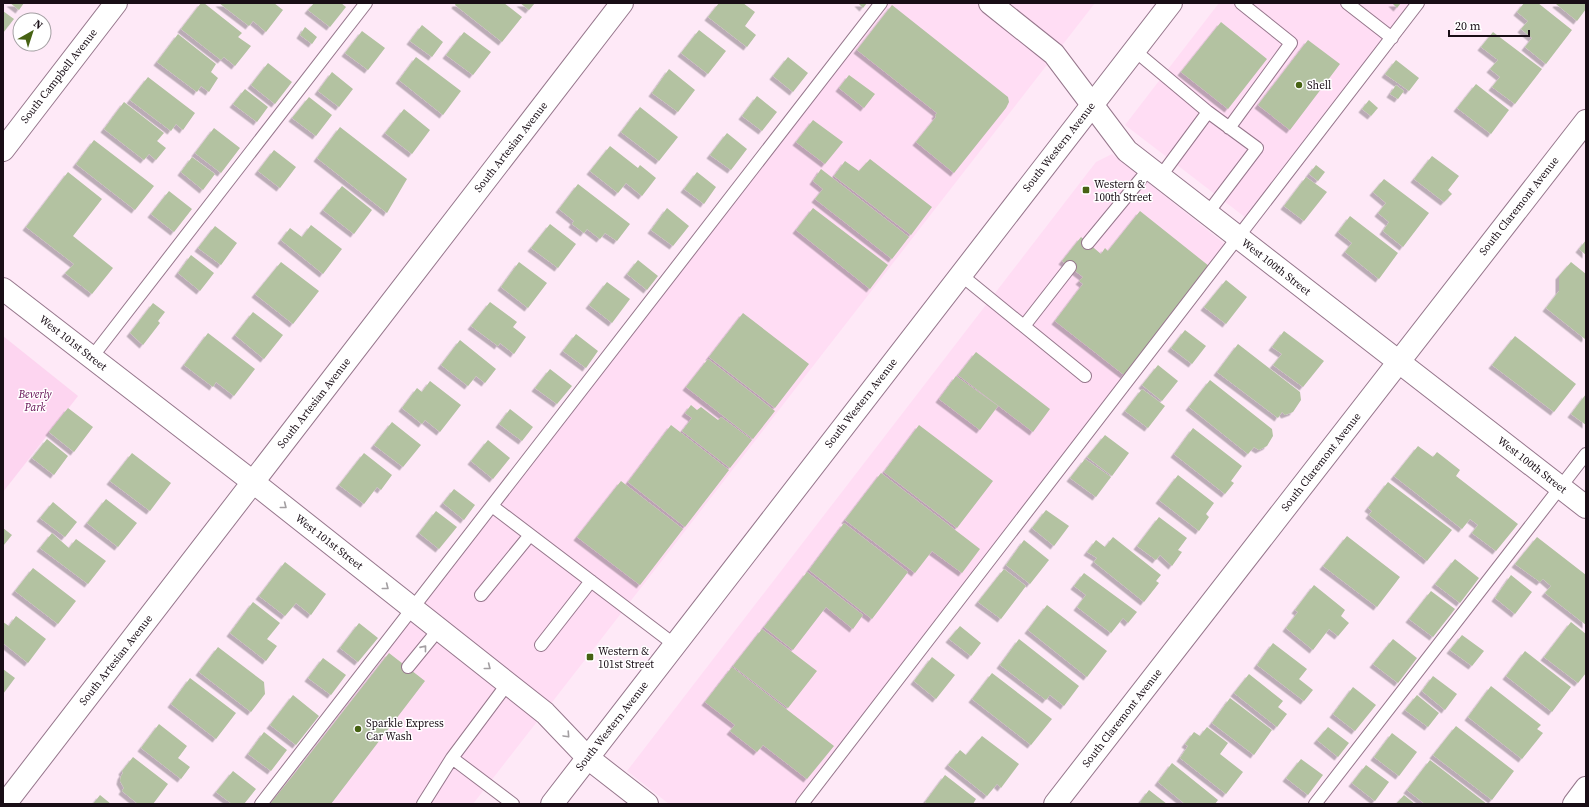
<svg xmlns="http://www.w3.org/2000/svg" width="1589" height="807" viewBox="0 0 1589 807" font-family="'Source Serif 4',serif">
<defs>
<filter id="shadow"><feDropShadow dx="-3.5" dy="3.5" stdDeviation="0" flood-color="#0004"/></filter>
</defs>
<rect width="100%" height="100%" fill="#fee9f7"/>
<path fill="#ffddf4" d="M878,3H1095L473,804H253Z
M1219,3H1418L1250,221L1125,125Z
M1112,154L1230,248L802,804H669L627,771L1096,162Z"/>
<path fill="#fdd5f0" d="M3,336L78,396L3,492Z"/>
<path fill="#b3c2a1" filter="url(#shadow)" d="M10,3H24L19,10Z
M201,3H204L242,33L238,37L251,46L235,66L224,57L221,60L181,29Z
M219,3H274L283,10L266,32L253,21L249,26Z
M314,3H341L346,7L330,27L308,10Z
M456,3H504L522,17L502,42L455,5Z
M520,3H535L529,10Z
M719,3H743L755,12L745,26L756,35L747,47L708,17Z
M858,3H867L863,8Z
M1392,3H1401L1397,8Z
M1524,3H1538L1572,30L1546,64L1525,47L1532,38L1521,29L1528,21L1517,12Z
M1557,3H1586V9L1577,21L1556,4Z
M892,5L1008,97L1009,102L1006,108L954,173L916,142L936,117L935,115L937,113L857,50Z
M3,11L14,19L3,33Z
M1221,22L1267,59L1228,109L1181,72Z
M422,25L443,42L432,57L410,41Z
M305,27L317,37L312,44L300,35Z
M699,30L726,51L708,74L681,53Z
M362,31L385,48L368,70L345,53Z
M464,32L491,52L473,75L446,55Z
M1493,32L1542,69L1515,104L1492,87L1500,77L1490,69L1498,60L1481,47Z
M178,34L216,64L211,72L218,78L209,92L201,86L197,92L157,62Z
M1308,40L1340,64L1290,130L1258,105Z
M416,57L461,91L443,115L399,80Z
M788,57L808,73L793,92L773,76Z
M1396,60L1419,78L1409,91L1385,74Z
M268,63L292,82L275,104L251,85Z
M669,69L695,90L678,112L652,93Z
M332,72L353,89L339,107L318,91Z
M849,75L875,94L864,108L839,88Z
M148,77L195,113L183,130L176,124L171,131L130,100Z
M1476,84L1509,110L1491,134L1457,108Z
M1396,85L1404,91L1398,99L1390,94Z
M245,89L268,107L257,122L233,104Z
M757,96L777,112L762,131L742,116Z
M309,97L332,115L316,136L292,118Z
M1369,100L1378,108L1371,116L1362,109Z
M124,102L164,133L157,141L166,148L156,160L149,154L144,160L104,129Z
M640,107L678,137L659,161L621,132Z
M404,109L430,130L412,154L385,133Z
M813,120L843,142L825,164L796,142Z
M340,127L407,179L387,213L317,158Z
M214,128L240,148L221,173L195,153Z
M727,133L747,149L731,170L710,155Z
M94,140L154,186L135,210L76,164Z
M610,146L638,168L640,165L656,178L642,196L626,183L618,193L590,171Z
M274,150L296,167L280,188L258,171Z
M1432,156L1459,176L1448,190L1452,194L1444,202L1414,179Z
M192,157L215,174L203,190L181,172Z
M870,159L932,207L911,235L834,176L845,161L859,171Z
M1316,165L1325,172L1318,181L1309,174Z
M821,169L909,237L892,259L815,199L823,189L813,181Z
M68,172L102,199L73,236L113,268L92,294L65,273L74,264L26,227Z
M697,172L716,187L704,204L684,189Z
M1306,177L1327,192L1304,221L1284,206Z
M1384,179L1429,213L1403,247L1383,231L1389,222L1378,213L1386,203L1373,192Z
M578,184L630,224L617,241L605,233L600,239L587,229L584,233L572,224L574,221L559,209Z
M342,186L372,210L354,234L323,210Z
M169,191L192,209L174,232L151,214Z
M667,208L689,226L673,246L651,230Z
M813,208L888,265L870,289L796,230Z
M1140,211L1209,266L1124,375L1055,321L1083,284L1079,281L1083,277L1062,261L1081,237L1101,254L1105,248L1108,251Z
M1350,216L1398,253L1379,279L1345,252L1352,243L1338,232Z
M550,224L576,244L558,268L531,248Z
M311,225L342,249L323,274L281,240L290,228L302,237Z
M215,226L237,243L221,265L198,248Z
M1586,240V255L1579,249Z
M191,255L214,273L200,291L178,273Z
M638,260L658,276L647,290L627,274Z
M281,262L319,291L293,324L255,294Z
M519,262L547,283L528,308L501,287Z
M1571,262L1586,274V337L1585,339L1546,308L1559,291V276Z
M1226,280L1247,297L1226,324L1204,307Z
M607,282L630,299L612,323L589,305Z
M490,302L517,322L513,327L526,337L514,354L500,343L498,346L471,326Z
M153,303L165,312L158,321L160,323L143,345L130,333Z
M253,312L283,335L264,359L235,335Z
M743,313L809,364L775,408L709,357Z
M1185,330L1206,346L1192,364L1171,348Z
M1284,331L1324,361L1303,387L1273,365L1282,354L1272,347Z
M208,333L255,369L234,396L216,382L213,387L184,365Z
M576,334L598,351L586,368L563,351Z
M1515,336L1576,384L1554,412L1492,365Z
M460,340L496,369L485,383L476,376L468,386L441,365Z
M1238,344L1300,392L1301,400L1293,412L1285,415L1282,412L1278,418L1217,372Z
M976,352L1050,409L1033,432L958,375Z
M708,359L775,411L753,439L686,387Z
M1158,365L1178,381L1162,401L1142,385Z
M550,369L572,386L557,404L535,388Z
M956,376L998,406L980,430L939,399Z
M1210,380L1272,429L1273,436L1267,446L1259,450L1254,447L1248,454L1189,407Z
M430,381L461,405L440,432L425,420L422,424L402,408L417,388L422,392Z
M1142,389L1165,406L1148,428L1125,411Z
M1586,394V425L1571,414Z
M691,405L697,410L701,407L718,420L721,417L752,440L730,468L682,431L692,418L685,413Z
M68,408L93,427L74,452L49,432Z
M510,409L533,427L522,441L499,424Z
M392,422L421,445L403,467L374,445Z
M671,425L729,470L685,527L628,482Z
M919,425L993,481L957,528L884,472Z
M1193,428L1242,466L1231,481L1234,483L1225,494L1174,454Z
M1105,435L1129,453L1112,476L1087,457Z
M47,439L68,456L54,475L32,458Z
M488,440L510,458L493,479L471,461Z
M1418,446L1433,457L1437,452L1460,470L1456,476L1518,524L1496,551L1472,533L1478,525L1470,519L1462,529L1394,476Z
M132,453L171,483L150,511L110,481Z
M364,453L392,475L381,490L377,487L364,504L339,485Z
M1085,459L1111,477L1096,497L1070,478Z
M881,473L980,549L962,573L932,551L915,573L845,520Z
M1178,475L1214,503L1206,514L1209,517L1199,531L1159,500Z
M621,481L683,529L640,585L577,537Z
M1388,482L1452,530L1427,561L1369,515L1372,511L1368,508Z
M454,489L475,505L464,520L443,503Z
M106,499L137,523L118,547L87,523Z
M53,502L77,522L65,537L40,518Z
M1046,510L1069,526L1054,546L1032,528Z
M436,511L457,527L439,549L419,533Z
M1159,517L1187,538L1178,550L1182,552L1172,566L1160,555L1156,560L1137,546Z
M844,523L908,572L872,619L809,570Z
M3,528L12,535L3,546Z
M52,533L69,548L76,539L106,561L88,584L40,548Z
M1347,536L1400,577L1377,607L1323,566Z
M1113,537L1161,575L1156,581L1159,583L1144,602L1094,562L1097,558L1087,552L1096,540L1105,547Z
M1537,537L1586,575V625L1545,593L1551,586L1543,579L1540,582L1515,564Z
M1024,540L1049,560L1030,584L1006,565Z
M1455,559L1479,578L1460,603L1435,584Z
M285,562L326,594L311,615L296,603L285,616L259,596Z
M33,568L76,601L58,624L15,591Z
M1004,569L1026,586L1001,619L978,602Z
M807,572L863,615L853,629L826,607L793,650L764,627Z
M1084,573L1137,612L1128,623L1123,618L1111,633L1077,607L1086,595L1074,586Z
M1511,575L1532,592L1515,614L1495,598Z
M1314,585L1345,610L1341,616L1349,623L1338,636L1329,629L1313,650L1286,628L1298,612L1295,610Z
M1431,591L1455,609L1433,637L1409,619Z
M253,602L280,623L267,639L277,646L266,661L230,633Z
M1047,605L1107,651L1087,677L1028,630Z
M16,616L46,639L28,663L3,643V622L9,626Z
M1571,622L1586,634V673L1578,683L1544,657Z
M359,623L378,638L358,662L340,648Z
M960,626L981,643L971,656L949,639Z
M762,629L817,671L788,708L733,666Z
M1462,635L1484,651L1472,666L1450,650Z
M1019,639L1079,686L1064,706L1050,695L1046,700L1000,665Z
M1393,639L1417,658L1398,683L1373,664Z
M1273,643L1307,669L1299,679L1313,690L1304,701L1257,665Z
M218,647L264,682L265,694L251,712L199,672Z
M1525,651L1571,687L1552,712L1506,676Z
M389,653L425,681L331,804H270L295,773Z
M932,657L955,675L936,699L914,681Z
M323,658L346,675L331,695L308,678Z
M732,667L834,746L807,779L763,745L757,752L730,731L735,725L705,702Z
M3,669L15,678L3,694Z
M992,673L1052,719L1031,745L972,699Z
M1249,674L1283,701L1278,707L1287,714L1277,727L1234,693Z
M1433,676L1457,694L1445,710L1422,691Z
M190,678L236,713L216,739L171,704Z
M1491,686L1541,725L1537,729L1543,733L1522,759L1468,717Z
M1353,687L1376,705L1355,731L1333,714Z
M293,695L319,716L296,745L270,725Z
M1417,695L1439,713L1428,727L1405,710Z
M1230,698L1272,730L1254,755L1212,723Z
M159,724L187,746L178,758L190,767L181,779L141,748Z
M1456,726L1514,771L1492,800L1433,755Z
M1207,727L1228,743L1220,754L1243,772L1226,794L1180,758L1188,746L1185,744L1194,732L1200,736Z
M1328,727L1349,743L1338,757L1317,740Z
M264,732L287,750L271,771L248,754Z
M1392,733L1417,752L1399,776L1374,757Z
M982,736L1019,764L1001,788L997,784L987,796L948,765L960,750L966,755Z
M133,757L168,784L153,804H138L122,791L124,788L120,781L121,776L123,773L122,771Z
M1301,759L1323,775L1308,795L1286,778Z
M1430,760L1487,804H1425L1407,790Z
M1172,763L1218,800L1215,804H1185L1158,782Z
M1366,765L1389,782L1375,801L1352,783Z
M233,771L256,789L244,804H232L216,792Z
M945,775L976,799L973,804H928L925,802Z
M1149,790L1167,804H1142L1140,802Z
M100,795L111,804H93Z
M1404,795L1415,804H1396Z"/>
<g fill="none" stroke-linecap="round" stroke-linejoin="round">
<defs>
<path id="service" d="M1347,3L1392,38
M1134,50L1208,112L1160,177
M1229,128L1291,43L1241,3
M1207,214L1257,148L1208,112
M1088,243L1149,169
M961,275L1085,376
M1024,326L1070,267
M92,357L366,3
M492,506L675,645
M481,595L530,535
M541,645L591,581
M408,667L439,629
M508,683L452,758L513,804
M261,804L881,3
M423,804L452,758
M802,804L1418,3
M1315,804L1586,454"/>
<path id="minor" d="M990,3L1054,54L1127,151L1586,507
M3,150L116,3
M3,289L253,482L545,713L588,758L647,804
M5,804L622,3
M1055,804L1586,121
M1574,804L1586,788"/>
<path id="secondary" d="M552,804L1171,3"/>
</defs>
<use href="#service" stroke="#96778c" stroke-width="14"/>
<use href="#minor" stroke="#96778c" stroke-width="24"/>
<use href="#secondary" stroke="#96778c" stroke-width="24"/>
<use href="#service" stroke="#fff" stroke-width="12"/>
<use href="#minor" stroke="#fff" stroke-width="22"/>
<use href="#secondary" stroke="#fff" stroke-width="22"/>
</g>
<defs><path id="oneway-chevron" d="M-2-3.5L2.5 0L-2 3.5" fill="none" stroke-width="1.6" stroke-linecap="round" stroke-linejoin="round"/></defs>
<g stroke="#a39fa2">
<use href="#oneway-chevron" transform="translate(284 506) rotate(38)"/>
<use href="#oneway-chevron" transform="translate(386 587) rotate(38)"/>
<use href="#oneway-chevron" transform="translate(424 648) rotate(-51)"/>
<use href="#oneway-chevron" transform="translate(488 667) rotate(38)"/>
<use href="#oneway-chevron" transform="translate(567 735) rotate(47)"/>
</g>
<g fill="#466213" stroke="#fff" stroke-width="1.5">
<circle cx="1299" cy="85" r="4"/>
<rect x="1082" y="186" width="8" height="8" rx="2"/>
<rect x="586" y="653" width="8" height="8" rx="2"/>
<circle cx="358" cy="729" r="4"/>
</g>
<g text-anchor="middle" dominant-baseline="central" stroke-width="3" stroke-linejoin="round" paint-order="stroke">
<g font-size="11" fill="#190e16" stroke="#fff">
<text transform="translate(59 76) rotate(-52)">South Campbell Avenue</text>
<text transform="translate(511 147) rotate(-52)">South Artesian Avenue</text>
<text transform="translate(1059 147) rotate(-52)">South Western Avenue</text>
<text transform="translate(1519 206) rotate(-52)">South Claremont Avenue</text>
<text transform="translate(1276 267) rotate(38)">West 100th Street</text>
<text transform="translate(73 343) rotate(38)">West 101st Street</text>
<text transform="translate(314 403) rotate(-52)">South Artesian Avenue</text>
<text transform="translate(861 403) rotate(-52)">South Western Avenue</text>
<text transform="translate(1321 462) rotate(-52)">South Claremont Avenue</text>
<text transform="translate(1532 465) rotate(38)">West 100th Street</text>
<text transform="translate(329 542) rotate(38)">West 101st Street</text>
<text transform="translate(116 660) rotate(-52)">South Artesian Avenue</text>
<text transform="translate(1122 718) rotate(-52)">South Claremont Avenue</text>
<text transform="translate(612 726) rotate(-52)">South Western Avenue</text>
</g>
<g font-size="11" fill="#190e16" stroke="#fff" text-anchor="start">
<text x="1307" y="85">Shell</text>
<text x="1094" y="184">Western &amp;<tspan x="1094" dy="13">100th Street</tspan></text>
<text x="598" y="651">Western &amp;<tspan x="598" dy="13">101st Street</tspan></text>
<text x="366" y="723">Sparkle Express<tspan x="366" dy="13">Car Wash</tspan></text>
</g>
<g font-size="11" font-style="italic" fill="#60094f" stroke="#fff">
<text x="35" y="394">Beverly<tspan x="35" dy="13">Park</tspan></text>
</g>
</g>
<rect width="1589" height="807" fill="none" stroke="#190e16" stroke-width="8"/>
<g transform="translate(32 32) rotate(39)"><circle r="19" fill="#ffffff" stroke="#a39fa2"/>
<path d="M0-3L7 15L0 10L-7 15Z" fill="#466213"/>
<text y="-6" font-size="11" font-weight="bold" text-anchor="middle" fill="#190e16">N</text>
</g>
<path d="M1449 30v6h80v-6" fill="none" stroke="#190e16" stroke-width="2"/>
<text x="1455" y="30" font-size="12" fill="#190e16" stroke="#ffffff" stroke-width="3" paint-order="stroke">20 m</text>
</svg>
